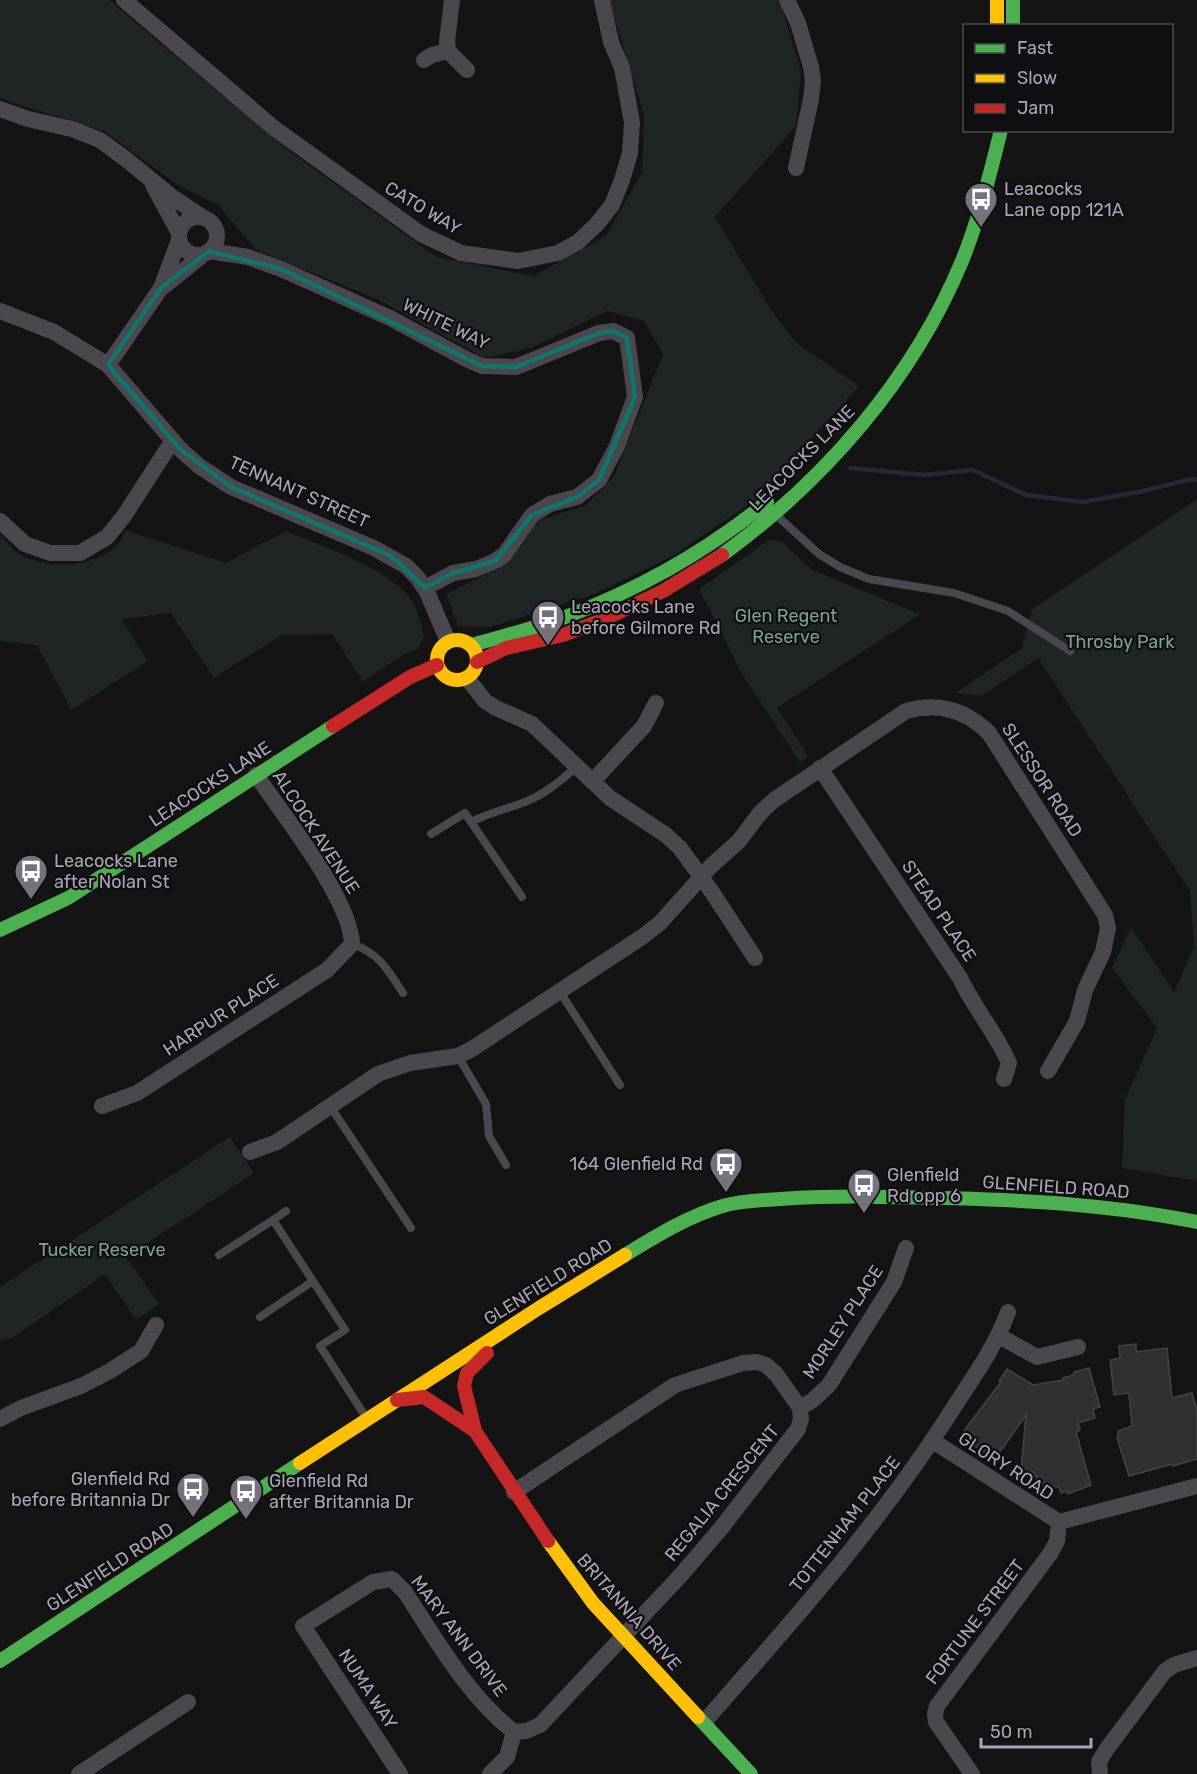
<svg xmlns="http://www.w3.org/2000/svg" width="1197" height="1774" viewBox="0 0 1197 1774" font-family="Rubik,sans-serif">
<rect width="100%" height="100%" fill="#141414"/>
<path fill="#1e2524" d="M0,0H109L292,153L437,257L534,276L606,236L642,172L644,115L609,0H777L782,7L801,71L796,126L715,217L772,311L796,343L859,386L758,498L673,556L592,595L490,627L458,626L446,594L501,567L538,520L585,506L614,476L663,354L644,321L607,311L531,348L484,358L377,299L256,250L218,205L176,184L104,131L7,101L0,97Z
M1197,499V1181L1122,1168L1125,1099L1157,1028L1112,968L1131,927L1174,992L1194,947L1190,891L1038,658L981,696L955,693L1022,648L1032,609Z
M125,530L226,563L286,531C321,546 392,569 412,601C418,611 421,624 424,636L418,648L401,656L363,681L332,634L281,635L214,678L171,613L121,619L148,661L71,710L37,645L0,641V534C6,540 12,550 19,554C48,572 116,568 125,530Z
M769,540L781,541L812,570L920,614L777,708L808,756L800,762L743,676L699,589Z
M230,1137L254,1173L126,1257L159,1304L136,1320L105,1274L12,1338L0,1340V1287Z"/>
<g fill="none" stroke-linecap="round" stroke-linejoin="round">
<path stroke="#282737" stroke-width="4.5" d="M850,468L924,475L973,470L1026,495L1083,502L1138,492L1192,479L1197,480"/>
</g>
<path fill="#303032" stroke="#444248" stroke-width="1.5" d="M1136,1344V1352L1167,1348L1172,1398L1192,1393L1197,1411V1459L1173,1466L1172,1464L1129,1476L1117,1438L1118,1437V1431L1132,1426L1129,1393L1114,1395L1110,1360L1120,1358L1119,1346Z
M1089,1368L1100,1407L1093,1409L1095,1418L1078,1423L1080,1430L1076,1432L1091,1485L1068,1494L1067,1491L1061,1493L1059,1487L1043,1485V1482L1036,1481L1037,1476H1034V1472L1021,1471L1026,1415L995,1459L962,1438L965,1435L962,1434L969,1424L1001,1382L999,1381L1007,1369L1033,1385L1064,1380L1063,1378L1074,1375V1372Z"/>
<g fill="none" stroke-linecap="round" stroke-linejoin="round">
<path stroke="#4a484d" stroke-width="8" d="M775,514L819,554L840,567L869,579L954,593L1008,611L1070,651
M471,822C488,813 507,809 525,802C543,795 562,780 576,767
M431,834L465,813L522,897
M352,944C379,953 388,970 403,993
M560,992L620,1085
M458,1056L486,1104L489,1136L506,1165
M330,1106L411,1228
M286,1211L273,1220L345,1330L320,1346L367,1419
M219,1255L273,1220
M260,1317L313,1281"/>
<path stroke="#4a484d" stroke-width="16" d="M124,0L274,128L421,234L461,253L518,261L558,253L578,242L597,224L612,205L622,180L630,153L632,122L622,68L611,42L602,0
M452,0L447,41L448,51L467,70
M787,0L798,23L811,67L813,80L811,99L796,168
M424,60L432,55L448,51
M0,109L28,119L72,129L100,140L127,160L172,197L202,217
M153,185L179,233
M179 236a19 19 0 1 1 38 0a19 19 0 1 1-38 0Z
M209,251L248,257L281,269L390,318L468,360L482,366L516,367L599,333L613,331L627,338L635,397L617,446L599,480L577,497L550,504L532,515L504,555L495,561L476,569L453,573L425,588
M163,287L204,254
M0,311L54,332L108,365L180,449L199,466L231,487L374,548L406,566L417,577L427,592L448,641
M108,365L161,288L179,240
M0,521L25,544L50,553H80L107,537L124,516L173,440
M467,678L485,701L496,708L532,724L610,798L666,835L680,848L712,892L755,958
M820,768L960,978C974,1008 996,1033 1009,1063L1004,1079
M592,782L644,726L656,703
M102,1106L137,1093L327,970L352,944C351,900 282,813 256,775
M250,1152L277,1142L378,1074L410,1063L458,1056L472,1049L642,937L660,923L712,865L739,841L760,813L774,800L906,711C938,702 965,709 989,733L1105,915L1108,928L1103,952L1085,990L1077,1021L1048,1071
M999,1336L1037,1357L1078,1347
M800,1408L813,1400L829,1385L894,1282L906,1248
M0,1419L21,1408L81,1386L110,1371L141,1351L156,1325
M933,1441L1059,1522L1197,1486
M704,1722C793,1621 882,1521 954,1407C974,1376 995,1347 1008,1312
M79,1774L188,1702
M400,1774L303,1626L373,1582L392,1579L405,1592C437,1641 467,1695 514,1732L526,1731L540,1725L681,1575L722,1527L798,1429L801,1419L800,1408L776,1374L766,1365L757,1362L743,1363L675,1385L514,1492
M490,1774L507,1757L514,1732
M972,1774L936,1722L935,1714L937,1706L1050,1554L1057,1541L1059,1522
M1100,1774L1099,1762L1106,1750L1165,1671L1174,1665L1197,1658"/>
<path stroke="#4caf50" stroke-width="14" d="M1013,0V26
M722,555C825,480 913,379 962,261C979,219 990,174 1001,130
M471,645C503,636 536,628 568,616C639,589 708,550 767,502
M0,930L68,898L333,726
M625,1255C656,1236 690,1215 726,1205C743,1201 763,1200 780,1199C814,1197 847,1196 880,1197C986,1198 1093,1201 1197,1222
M0,1661L300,1463
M698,1717L751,1774"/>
<path stroke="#ffc107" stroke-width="14" d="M997,0V26
M437 660a20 20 0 1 1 40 0a20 20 0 1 1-40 0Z
M300,1463L539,1308L625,1255
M548,1541L593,1603L698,1717"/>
<path stroke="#c62828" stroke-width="14" d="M477,662L506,648L563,635L607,618L663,591L722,555
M333,726L410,677L437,665
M487,1353L467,1373L464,1386L475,1431L548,1541
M397,1400L424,1397L475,1431"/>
</g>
<path fill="none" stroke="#0f766e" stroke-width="4.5" stroke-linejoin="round" d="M209,251L281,269L482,366L516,367L599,333L613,331L627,338L635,397L599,480L577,497L532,515L495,561L453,573L425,588L391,556L231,487L180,449L108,365L161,288Z"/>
<defs>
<symbol id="bus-pin" viewBox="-11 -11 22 30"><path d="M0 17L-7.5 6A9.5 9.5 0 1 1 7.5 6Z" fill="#75727d" stroke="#0f0e10"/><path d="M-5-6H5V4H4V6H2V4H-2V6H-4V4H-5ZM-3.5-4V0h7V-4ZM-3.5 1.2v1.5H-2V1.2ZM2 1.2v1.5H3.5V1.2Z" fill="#fff"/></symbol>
</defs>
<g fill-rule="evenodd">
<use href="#bus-pin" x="962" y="180" width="38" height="52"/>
<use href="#bus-pin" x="529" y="598" width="38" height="52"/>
<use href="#bus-pin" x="12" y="852" width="38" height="52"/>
<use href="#bus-pin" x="707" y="1145" width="38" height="52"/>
<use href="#bus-pin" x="845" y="1166" width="38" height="52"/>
<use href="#bus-pin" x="174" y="1470" width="38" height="52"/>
<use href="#bus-pin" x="227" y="1472" width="38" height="52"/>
</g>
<g text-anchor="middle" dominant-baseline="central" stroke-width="4.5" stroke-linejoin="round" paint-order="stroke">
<g font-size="18" fill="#a9a4b6" stroke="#0f0e10" text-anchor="start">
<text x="1004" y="189">Leacocks<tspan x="1004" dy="21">Lane opp 121A</tspan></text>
<text x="571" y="607">Leacocks Lane<tspan x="571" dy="21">before Gilmore Rd</tspan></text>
<text x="54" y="861">Leacocks Lane<tspan x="54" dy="21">after Nolan St</tspan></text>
<text x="703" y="1164" text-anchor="end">164 Glenfield Rd</text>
<text x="887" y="1175">Glenfield<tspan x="887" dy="21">Rd opp 6</tspan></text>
<text x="170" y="1479" text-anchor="end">Glenfield Rd<tspan x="170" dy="21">before Britannia Dr</tspan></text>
<text x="269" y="1481">Glenfield Rd<tspan x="269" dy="21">after Britannia Dr</tspan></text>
</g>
<g font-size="18" fill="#a9a4b6" stroke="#0f0e10">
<text transform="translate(423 208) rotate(31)">CATO WAY</text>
<text transform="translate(446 324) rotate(26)">WHITE WAY</text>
<text transform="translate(802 458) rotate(-45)">LEACOCKS LANE</text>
<text transform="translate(299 492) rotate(24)">TENNANT STREET</text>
<text transform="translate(1042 780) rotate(57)">SLESSOR ROAD</text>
<text transform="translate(210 784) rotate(-33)">LEACOCKS LANE</text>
<text transform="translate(316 832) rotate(57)">ALCOCK AVENUE</text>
<text transform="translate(939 911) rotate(56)">STEAD PLACE</text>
<text transform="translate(221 1015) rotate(-33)">HARPUR PLACE</text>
<text transform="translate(1056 1187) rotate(4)">GLENFIELD ROAD</text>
<text transform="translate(548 1282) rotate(-32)">GLENFIELD ROAD</text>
<text transform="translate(843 1322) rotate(-57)">MORLEY PLACE</text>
<text transform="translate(1006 1466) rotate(33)">GLORY ROAD</text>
<text transform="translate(722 1493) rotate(-51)">REGALIA CRESCENT</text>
<text transform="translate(845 1524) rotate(-52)">TOTTENHAM PLACE</text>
<text transform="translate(110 1567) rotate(-33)">GLENFIELD ROAD</text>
<text transform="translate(629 1612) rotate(49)">BRITANNIA DRIVE</text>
<text transform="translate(975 1622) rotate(-53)">FORTUNE STREET</text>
<text transform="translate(459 1636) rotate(53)">MARY ANN DRIVE</text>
<text transform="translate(368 1689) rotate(57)">NUMA WAY</text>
</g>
<g font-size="18" fill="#7aa395" stroke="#0f0e10">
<text x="786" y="616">Glen Regent<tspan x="786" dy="21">Reserve</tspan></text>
<text x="1120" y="642">Throsby Park</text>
<text x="102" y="1250">Tucker Reserve</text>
</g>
</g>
<rect x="963" y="24" width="210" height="108" fill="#0f0e10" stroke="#4d4a52" stroke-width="1.5"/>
<rect x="975" y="44" width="30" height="9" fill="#4caf50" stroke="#4d4a52" stroke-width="1.5"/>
<text x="1017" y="54" font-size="18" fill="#a9a4b6">Fast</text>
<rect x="975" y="74" width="30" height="9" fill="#ffc107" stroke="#4d4a52" stroke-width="1.5"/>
<text x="1017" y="84" font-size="18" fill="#a9a4b6">Slow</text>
<rect x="975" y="104" width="30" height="9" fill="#c62828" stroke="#4d4a52" stroke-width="1.5"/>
<text x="1017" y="114" font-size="18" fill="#a9a4b6">Jam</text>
<path d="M981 1738v9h110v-9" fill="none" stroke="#a9a4b6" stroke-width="3"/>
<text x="990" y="1738" font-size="18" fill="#a9a4b6" stroke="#0f0e10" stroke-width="4.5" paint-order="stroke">50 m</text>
</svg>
